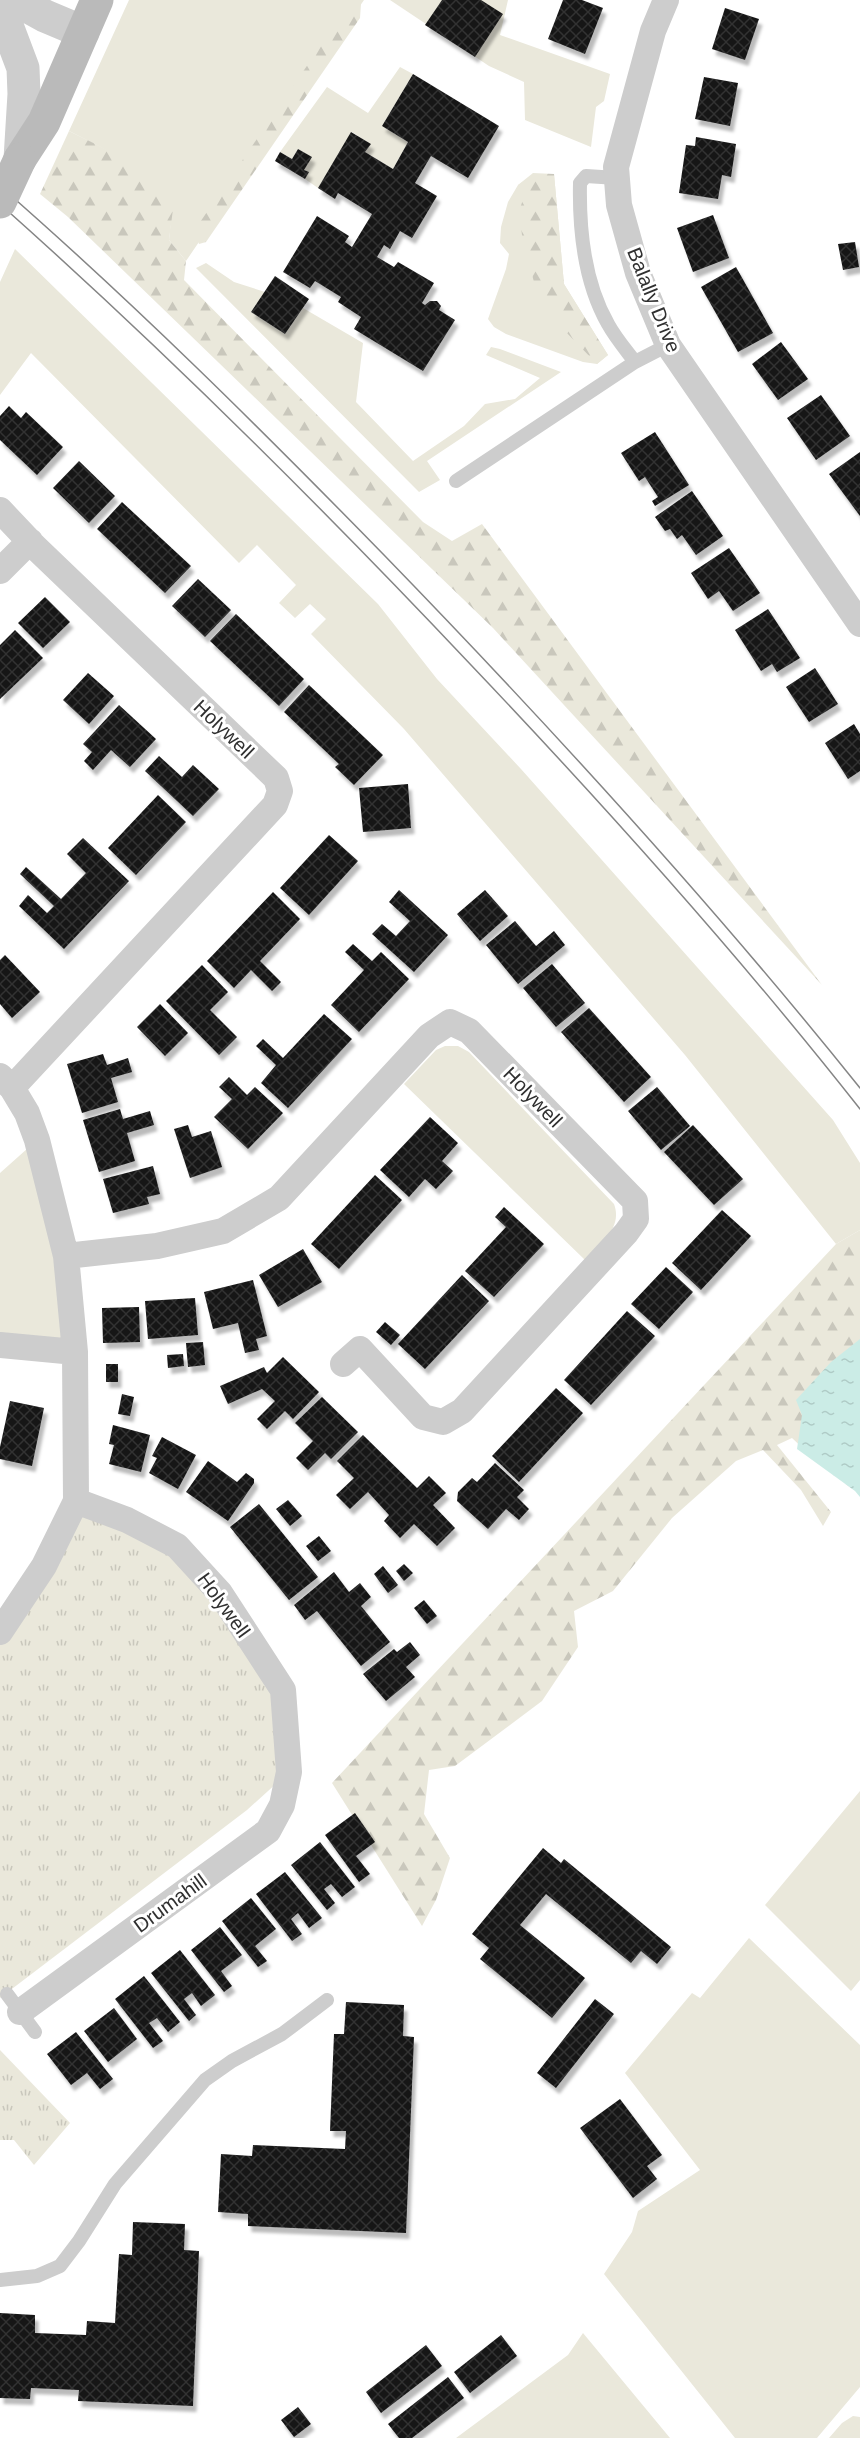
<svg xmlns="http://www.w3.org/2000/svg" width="860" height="2438" viewBox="0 0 860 2438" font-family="Helvetica,sans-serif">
<defs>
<pattern id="forest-firs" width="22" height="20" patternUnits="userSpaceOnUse" patternTransform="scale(1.5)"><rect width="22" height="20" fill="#eae8db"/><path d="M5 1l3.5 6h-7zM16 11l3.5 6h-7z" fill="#c9c7bc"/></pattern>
<pattern id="park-tufts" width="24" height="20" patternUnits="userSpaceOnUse" patternTransform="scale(1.5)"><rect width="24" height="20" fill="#eae8db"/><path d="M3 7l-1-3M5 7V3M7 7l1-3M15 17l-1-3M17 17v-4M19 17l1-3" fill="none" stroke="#c9c7bc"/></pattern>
<pattern id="water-ripples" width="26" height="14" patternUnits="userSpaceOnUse" patternTransform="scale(1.5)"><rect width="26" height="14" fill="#cbece6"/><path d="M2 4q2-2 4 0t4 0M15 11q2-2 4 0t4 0" fill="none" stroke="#afcbc6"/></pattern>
<pattern id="building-cross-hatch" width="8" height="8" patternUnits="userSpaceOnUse" patternTransform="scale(1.5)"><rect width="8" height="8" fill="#171717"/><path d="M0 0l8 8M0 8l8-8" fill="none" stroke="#303030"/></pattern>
<filter id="shadow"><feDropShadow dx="3.5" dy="6" stdDeviation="1.5" flood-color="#0004"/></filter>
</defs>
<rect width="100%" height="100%" fill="#fff"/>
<path fill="#eae8db" d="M129,0H364L186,261L169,240L172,209L134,164L69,131Z
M390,0H508L500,35L610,74L604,101L596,107L591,147L525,120L524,82L489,66Z
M400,67L413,74L382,126L408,142L393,169L365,152L370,144L352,132L318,188L305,179L308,172L304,170L311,157L298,149L292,159L280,152L327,87L368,113Z
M554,174L564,284L608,355L597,364L583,362L506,334L494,327L488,319L506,269L509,254L500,243L501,227L508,202L518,185L533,175Z
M15,249L378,604L437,679L521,769L833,1120L860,1163V1230L836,1244L685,1055L404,729L311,634L326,619L310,604L295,618L279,603L296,585L257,545L239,563L31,353L0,395V282Z
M206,263L234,282L265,292L251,312L285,334L303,308L363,343L356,402L413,461L464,426L485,404L515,399L540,378L486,355L491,347L500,349L561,372L427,461L440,480L419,492L196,268Z
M445,1046H458L469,1052L614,1204C623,1228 600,1244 585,1260L404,1084L436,1050Z
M37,1140L75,1352L0,1345V1173Z
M860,1791V1980L851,1991L765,1905Z
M749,1938L860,2045V2387L817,2438H735L604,2274L632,2232L638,2211L700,2170L625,2073L692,1993L700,1998Z
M583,2333L670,2438H456L568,2355Z
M853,2416L860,2417V2438H829L842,2423Z"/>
<path fill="url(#forest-firs)" d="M352,0L361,4L360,18L206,242L199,244L194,231Z
M69,131L134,163L173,209L169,240L186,261L184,280L423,522L452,541L482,524L822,985L493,628L68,217L40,194Z
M533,173L554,174L564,284L608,355L597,364L564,330L536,290L522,235L519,211L524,197L518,185Z
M860,1230V1362L811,1456L792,1438L777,1445L831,1512L823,1526L801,1490L763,1450L736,1461L672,1518L613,1591L574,1611L578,1647L542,1701L455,1766L429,1770L424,1814L450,1858L436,1900L422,1926L332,1783L836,1244Z"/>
<path fill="url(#park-tufts)" d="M76,1501L177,1546L283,1690L289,1772L247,1810L0,1998V1632Z
M0,2050L70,2123L34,2165L14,2140H0Z"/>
<path fill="url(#water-ripples)" d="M860,1339V1497L855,1491L797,1449L802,1415L796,1400L831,1362Z"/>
<path fill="url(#building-cross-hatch)" filter="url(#shadow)" d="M442,0H481L503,14L475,57L425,25Z
M563,0H582L603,8L585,54L548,39Z
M725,8L759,19L745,60L712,49Z
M413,74L499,126L468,178L431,156L415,183L437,196L412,238L400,231L390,249L384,245L377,257L394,267L398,262L434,283L422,303L425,305L430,301H437L441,306L439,310L455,320L423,371L354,329L361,317L338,302L341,297L315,281L310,288L283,272L317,216L349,236L345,242L352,247L372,214L338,193L335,199L318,188L351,132L371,144L365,152L393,169L408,142L382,126Z
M704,77L738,83L730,126L695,119Z
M696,137L736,144L731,177L722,175L718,199L679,193L686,145L695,146Z
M298,149L312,157L304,170L309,172L305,179L275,161L280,152L292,159Z
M713,215L729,258L693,272L677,228Z
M855,242L859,267L843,270L838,244Z
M736,267L773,333L738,352L701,287Z
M275,276L309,299L285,334L251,312Z
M781,342L808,379L778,400L752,364Z
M821,395L850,436L816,460L787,418Z
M9,406L21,418L26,412L63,447L37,475L0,440V416Z
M655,432L689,485L655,506L652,501L658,497L645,477L639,481L621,453Z
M860,452V516L829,474Z
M79,461L115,496L89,523L53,488Z
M692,491L723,536L696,555L682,535L677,539L670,529L665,531L655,517Z
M122,502L191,566L165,593L97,529Z
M729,548L760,593L733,611L719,591L708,599L691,573Z
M198,579L231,610L205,637L172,606Z
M45,597L70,622L43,648L18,623Z
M768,609L800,658L777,672L772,664L761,671L735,630Z
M236,614L304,679L279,706L210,641Z
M15,630L43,658L0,699V645Z
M815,668L838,704L809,722L786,687Z
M88,673L114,696L89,724L63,700Z
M309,685L383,755L354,785L335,767L339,764L284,712Z
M119,705L156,739L130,767L111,750L93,770L84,761L92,752L83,744Z
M854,724L860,734V771L848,779L825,743Z
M159,756L182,777L193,765L219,789L193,816L145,771Z
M408,784L411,828L363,832L359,788Z
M158,795L186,822L136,875L108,848Z
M329,835L358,861L309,915L280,888Z
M83,838L129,881L64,949L19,906L28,895L47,913L54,906L20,874L26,867L61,899L86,873L67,854Z
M399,890L448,935L414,972L372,934L382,924L396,936L410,921L389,902Z
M485,890L508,916L480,941L457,914Z
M273,892L300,919L260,961L281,982L272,991L251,970L234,988L207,961Z
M515,921L536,946L554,931L565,945L518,984L486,945Z
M353,944L372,961L381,952L409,979L359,1032L331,1005L364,970L345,952Z
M5,955L40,992L12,1018L0,1004V960Z
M552,964L585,1003L556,1027L523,988Z
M202,965L228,992L210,1010L237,1037L219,1055L166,1001Z
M160,1004L188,1033L165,1056L137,1027Z
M589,1008L651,1077L624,1102L561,1032Z
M324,1014L352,1039L288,1108L261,1083L276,1065L256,1046L263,1039L283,1058Z
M103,1054L107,1065L128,1058L132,1072L111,1078L118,1102L82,1113L67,1064Z
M229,1077L247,1095L255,1087L283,1113L248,1149L214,1117L232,1099L219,1087Z
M657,1087L690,1126L661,1150L628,1111Z
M120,1109L123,1119L150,1111L154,1125L127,1133L135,1161L99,1172L83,1120Z
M430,1117L458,1143L442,1161L453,1171L436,1189L425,1179L409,1197L380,1170Z
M188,1125L192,1137L211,1131L222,1167L190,1178L174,1129Z
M693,1125L743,1179L714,1205L664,1152Z
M153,1166L160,1194L147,1197L149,1204L113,1213L103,1179Z
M375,1175L402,1200L339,1269L311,1244Z
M504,1207L544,1244L494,1297L465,1271L506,1227L495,1217Z
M722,1210L751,1236L701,1290L672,1263Z
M303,1249L322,1282L278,1307L259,1275Z
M666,1267L693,1292L659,1329L631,1304Z
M462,1275L489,1301L425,1369L398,1344Z
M253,1280L267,1336L256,1339L259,1350L245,1353L238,1323L213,1329L204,1292Z
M195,1298L198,1335L148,1339L145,1301Z
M139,1307L140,1342L103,1343L102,1308Z
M627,1311L655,1336L591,1405L564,1380Z
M385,1322L400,1335L391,1345L376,1332Z
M203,1342L205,1365L188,1367L186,1343Z
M183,1354L184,1366L168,1368L167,1355Z
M283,1357L319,1392L293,1419L285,1411L267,1429L257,1419L275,1401L262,1389L228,1404L220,1386L264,1367L267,1373Z
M106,1364H118V1382H106Z
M556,1388L583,1413L519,1482L492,1456Z
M122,1394L134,1397L130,1416L118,1414Z
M322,1397L358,1432L331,1459L325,1453L308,1470L296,1458L313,1441L295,1423Z
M10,1401L44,1408L32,1466L0,1459V1447Z
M113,1425L150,1435L141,1472L109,1464L114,1445L109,1444Z
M363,1435L417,1488L429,1476L446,1493L433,1505L455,1528L437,1546L414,1524L400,1538L384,1521L389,1515L368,1492L350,1509L336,1495L354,1478L337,1461Z
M162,1437L196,1455L178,1489L149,1473L157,1458L152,1456Z
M208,1461L237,1482L246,1473L254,1479V1483L228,1521L186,1492Z
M495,1463L524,1490L517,1497L529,1509L519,1520L506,1509L488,1529L457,1501L458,1492L472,1478L477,1482Z
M288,1500L302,1516L290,1526L276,1509Z
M259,1504L318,1577L289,1600L230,1527Z
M319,1536L331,1551L318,1561L306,1546Z
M404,1564L413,1573L404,1581L396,1571Z
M383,1566L398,1585L388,1593L374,1574Z
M334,1572L349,1592L360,1583L371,1597L361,1606L390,1642L361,1666L317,1611L305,1620L294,1605Z
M424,1600L437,1616L427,1624L414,1608Z
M410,1642L420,1655L406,1667L415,1677L386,1701L363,1674L394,1649L397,1652Z
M355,1813L375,1842L356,1856L370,1874L359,1882L325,1835Z
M320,1842L355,1887L342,1897L331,1884L324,1889L335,1903L327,1910L291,1865Z
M543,1848L561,1863L564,1859L671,1947L657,1964L641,1951L631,1963L546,1894L520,1925L585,1978L552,2018L480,1959L489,1948L472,1934Z
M285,1872L322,1918L309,1928L298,1913L291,1919L302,1934L292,1941L256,1894Z
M251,1898L276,1929L255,1946L267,1961L258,1967L222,1921Z
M220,1927L242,1955L221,1971L232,1986L224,1992L191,1950Z
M180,1950L215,1995L201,2006L192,1993L184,1999L196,2015L189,2021L151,1973Z
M144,1976L180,2022L168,2032L157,2018L149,2023L163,2041L153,2048L115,1999Z
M595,1999L614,2014L556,2088L537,2073Z
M346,2002L404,2005L403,2036L414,2037L406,2233L248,2226V2214L218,2212L221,2154L252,2156L253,2145L345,2149L346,2131H330L334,2034H344Z
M114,2008L137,2039L108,2062L84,2031Z
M76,2032L113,2079L100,2089L87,2073L71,2085L47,2054Z
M620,2099L662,2155L647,2166L657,2179L633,2198L580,2128Z
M133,2222L185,2224L184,2250L199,2251L193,2406L78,2401L79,2390L31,2388L30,2399L0,2398V2313L35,2315V2333L86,2335L87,2321L115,2323L119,2254L132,2255Z
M501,2335L517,2356L470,2393L454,2372Z
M426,2345L442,2366L381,2413L366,2392Z
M448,2377L464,2398L412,2438H399L388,2424Z
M298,2407L311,2424L294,2437L281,2420Z"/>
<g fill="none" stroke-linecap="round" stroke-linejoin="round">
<path stroke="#cdcdcd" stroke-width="14" d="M617,178L586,176L580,183C579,229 584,282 608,324C615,337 626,350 635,362
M456,481L635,362L668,345
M7,1994L35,2032
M0,2280L37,2276L60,2266L79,2241L115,2184L205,2080L232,2061L282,2034L327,2000"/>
<path stroke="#cdcdcd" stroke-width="26" d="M666,0L653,31L616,167L619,205L638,273L668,345L860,624
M0,510L34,546L276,778L280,791L275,805L12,1088
M0,571L30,541
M66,1256L157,1246L223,1231L279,1198L429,1036L450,1022L469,1031L635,1201L636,1219L626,1233L462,1411L443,1422L423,1417L360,1349L343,1364
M0,1345L75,1352
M0,1632L44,1566L76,1501L75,1352L66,1256L37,1140L27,1113L12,1088L0,1076
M20,2012L268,1831L282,1805L289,1772L283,1690L220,1593L177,1546L127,1520L76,1501"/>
<path stroke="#cdcdcd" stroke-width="33" d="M16,0L45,16L83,32
M0,7L23,68L24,94L20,159"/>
<path stroke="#bababa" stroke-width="33" d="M20,159L44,122L97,0"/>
<path stroke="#858585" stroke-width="1.5" d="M0,186C134,303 260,428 384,555C550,726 711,902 860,1088
M0,204C164,350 320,505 471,665C607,808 738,954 860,1109"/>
<path stroke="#bababa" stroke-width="33" d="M0,202L20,159"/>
</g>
<g text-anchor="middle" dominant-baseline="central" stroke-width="6" stroke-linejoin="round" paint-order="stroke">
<g font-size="20" fill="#303030" stroke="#fff">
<text transform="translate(654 300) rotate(68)">Balally Drive</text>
<text transform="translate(224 729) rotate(44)">Holywell</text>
<text transform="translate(533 1097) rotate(46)">Holywell</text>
<text transform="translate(224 1605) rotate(54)">Holywell</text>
<text transform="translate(170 1903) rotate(-36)">Drumahill</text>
</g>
</g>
</svg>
